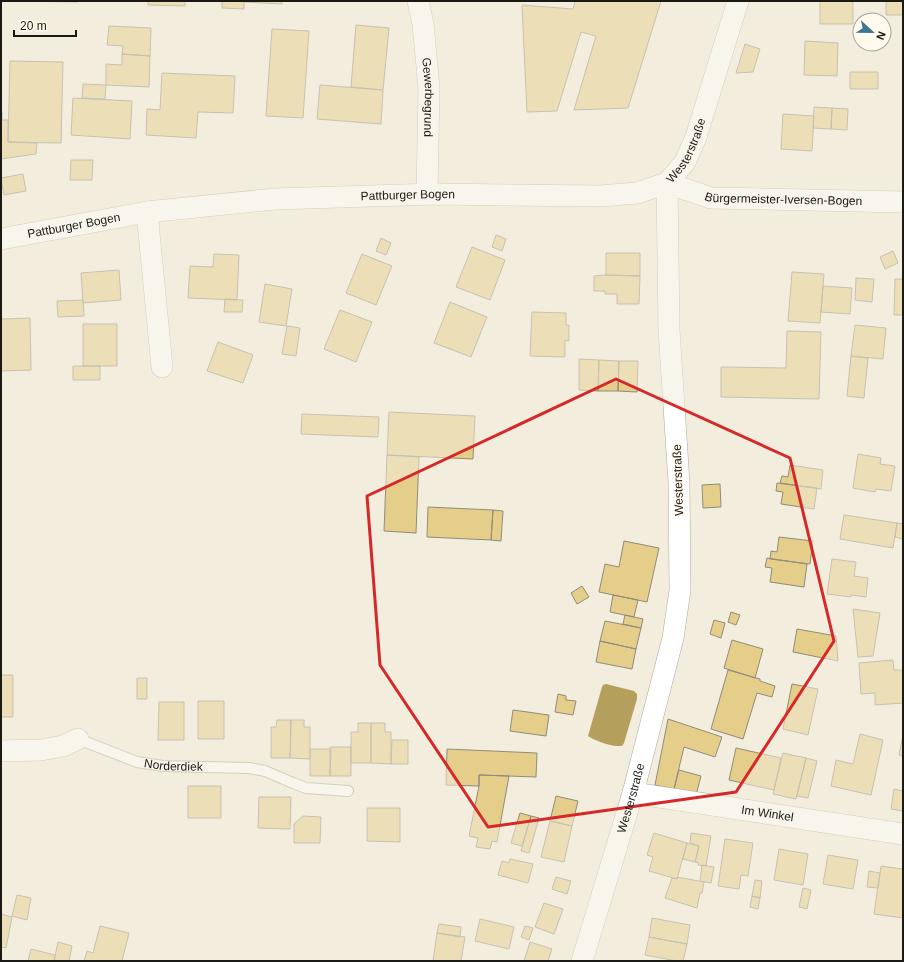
<svg xmlns="http://www.w3.org/2000/svg" width="904" height="962" viewBox="0 0 904 962" font-family="Helvetica,sans-serif">
<rect width="100%" height="100%" fill="#f2eddc"/>
<path fill="#b59f5c" d="M606,684L634,691L637,694V699L624,743C622,746 623,746 619,746C613,747 593,740 588,736L602,687L603,685Z"/>
<path fill="#e5ce8a" stroke="#908b7c" d="M15,1H78V2Z
M148,1H185V6L148,5Z
M222,1H282V4L244,2V9L222,8Z
M575,1H661L628,108L574,110L596,36L581,32L557,111L527,112L522,5L573,9Z
M820,1H853V24H820Z
M886,1H903V15H886Z
M356,25L389,28L383,90L351,87Z
M109,26L151,28L150,56L122,54L123,46L107,45Z
M272,29L309,31L303,118L266,116Z
M805,41L838,43L837,76L804,75Z
M745,44L760,49L753,72L736,73Z
M122,54L150,56L149,87L106,85V64L122,65Z
M10,61L63,62L61,143L8,142Z
M850,72H878V89H850Z
M162,73L235,76L233,113L198,112L196,138L146,135L147,109L160,110Z
M83,84L106,85L105,99L82,98Z
M320,85L383,90L381,124L317,119Z
M73,98L132,101L130,139L71,135Z
M814,107L832,108L831,129L813,128Z
M832,108L848,109L847,130L831,129Z
M1,112H2V120H8V142L37,143L36,154L1,159Z
M783,114L814,116L812,151L781,149Z
M71,160H93L92,180H70Z
M23,174L26,191L4,195L1,178Z
M496,235L506,239L502,251L492,247Z
M381,238L391,243L386,255L376,251Z
M472,247L505,260L490,300L456,287Z
M893,251L898,263L885,269L880,257Z
M606,253H640V276L606,275Z
M214,254L239,255L237,300L188,298L190,266L213,267Z
M362,254L392,266L376,305L346,293Z
M119,270L121,300L83,303L81,273Z
M792,272L824,274L820,323L788,321Z
M606,275L640,276L639,304H617V294H605V291H594V276Z
M856,278L874,279L872,302L855,300Z
M895,279H903V315H894Z
M265,284L292,289L286,326L259,322Z
M823,286L852,288L850,314L821,312Z
M225,299L243,300L242,312H224Z
M83,300L84,316L58,317L57,301Z
M450,302L487,317L471,357L434,343Z
M340,310L372,322L356,362L324,349Z
M532,312L566,313V325H569V341L565,340V357L530,356Z
M30,318L31,370L1,371V319Z
M83,324H117V366H83Z
M855,325L886,328L883,359L851,356Z
M287,326L300,328L296,356L282,354Z
M787,331L821,332L819,399L721,397V367L786,368Z
M218,342L253,355L243,383L207,371Z
M851,356L868,358L864,398L847,396Z
M579,359L599,360L598,391L579,390Z
M599,360L619,361L618,391H598Z
M619,361H638L637,392L618,391Z
M73,366H100V380H73Z
M389,412L475,416L473,459L387,455Z
M302,414L379,417L378,437L301,434Z
M858,454L881,458L880,464L895,466L891,491L876,489L875,492L853,488Z
M387,455L419,457L416,533L384,531Z
M790,465L823,470L821,489L780,483L782,476L788,477Z
M777,483L817,488L814,509L781,504L783,492L776,491Z
M720,484L721,507L703,508L702,485Z
M428,507L493,510L491,540L427,537Z
M493,510L503,511L501,541L491,540Z
M844,515L897,523L893,548L840,539Z
M897,523L903,524V539L895,537Z
M779,537L813,541L810,564L770,559L771,551L777,552Z
M624,541L659,548L647,602L599,592L605,564L619,567Z
M767,558L807,564L804,587L770,582L772,568L765,567Z
M832,559L856,562L854,576L868,578L866,597L851,595V597L827,594Z
M582,586L589,597L577,604L571,593Z
M613,595L638,600L634,617L610,612Z
M853,609L880,613L873,656L858,657Z
M731,612L740,615L736,625L728,622Z
M625,615L643,619L641,628L623,624Z
M714,620L725,623L721,638L710,634Z
M605,621L641,628L636,649L600,641Z
M797,629L836,636L838,661L793,652Z
M732,640L763,649L755,678L724,668Z
M600,641L636,649L632,669L596,662Z
M893,660L894,670H903V703L875,705V693L861,694L859,663Z
M728,670L760,679V681L775,686L772,697L757,693L743,739L711,729Z
M1,675H13V717H1Z
M137,678H147V699H137Z
M792,684L818,689L808,735L783,729Z
M558,694L566,696V700L576,701L573,715L555,712Z
M198,701H224V739H198Z
M159,702H184V740H158Z
M513,710L549,715L546,736L510,731Z
M668,719L722,737L715,757L684,747L674,789L655,785Z
M277,720H291L290,758H271V727H276Z
M291,720H304V727H310V759L290,758Z
M358,723H371V763H351V732H358Z
M371,723H385V732H391V764L371,763Z
M860,734L883,740L871,795L831,786L836,760L853,764Z
M903,735V756L899,755Z
M392,740H408V764H391Z
M330,747H351V776H330Z
M736,748L781,758L774,790L729,780Z
M310,749H331L330,776H310Z
M447,749L537,753L536,777L479,775V786L446,785Z
M783,753L806,758L796,799L773,794Z
M806,758L817,761L808,798L797,796Z
M679,770L701,776L696,795L674,789Z
M479,775L509,776L497,842L492,841L490,849L476,847L478,838L469,836L479,786Z
M188,786H221V818H188Z
M894,789L903,791V811L891,809Z
M556,796L578,801L572,826L550,821Z
M259,797H291L290,829L258,828Z
M367,808H400V842L367,841Z
M520,813L531,816L522,846L511,843Z
M303,816L321,817L320,843H294V824Z
M531,816L539,818L529,853L521,851Z
M550,821L572,826L564,862L541,857Z
M654,833L687,843L677,879L649,871L653,857L647,855Z
M691,833L711,836L706,866L698,865L699,863L695,862L699,846L690,843Z
M725,839L753,843L748,876L741,875L739,889L718,886Z
M687,843L699,846L695,862L683,859Z
M779,849L808,854L803,885L774,880Z
M828,855L858,860L853,889L823,884Z
M510,859L533,864L528,883L498,875L502,861L509,863Z
M702,865L714,867L711,883L700,881Z
M881,866L903,869V918L874,914Z
M869,871L880,873L878,888L867,887Z
M556,877L571,881L567,894L552,889Z
M677,877L704,882L702,893H700L697,908L665,898L672,878L677,879Z
M755,880L762,881L760,898L752,896Z
M803,888L811,890L807,909L799,907Z
M17,895L31,898L27,920L12,916Z
M752,896L760,898L758,909L750,907Z
M544,903L563,909L554,934L535,927Z
M1,914L12,917L6,948L1,947Z
M652,918L690,925L687,944L649,937Z
M480,919L514,927L509,949L475,941Z
M439,924L461,927L460,937L437,933Z
M100,926L129,933L122,961H84L87,951L93,953Z
M525,926L533,928L529,940L521,937Z
M437,933L465,937L461,961H433Z
M649,937L687,944L683,961H677L645,955Z
M58,942L72,946L69,961H54Z
M530,942L552,949L548,961H524Z
M31,949L55,955L54,961H28Z"/>
<g fill="none" stroke-linecap="round" stroke-linejoin="round">
<defs>
<g id="lane">
<path id="s1" d="M78,739L137,762L163,766L249,768L265,771L293,783L306,788L348,791"/>
</g>
<g id="street">
<path id="s2" d="M418,1L423,24L429,88L427,194"/>
<path id="s3" d="M667,183L711,198L903,202"/>
<path d="M147,212L162,367"/>
<path id="s4" d="M1,239L147,212L275,199L434,194L600,196L637,193L667,183"/>
<path d="M1,751L41,750L63,746L78,739"/>
<path id="s5" d="M633,793L903,834"/>
<path id="s6" d="M582,961L633,793L673,638L680,590L679,483L669,330L667,183L685,162L696,137L738,1"/>
</g>
</defs>
<use href="#lane" stroke="#aea99a" stroke-width="12"/>
<use href="#street" stroke="#aea99a" stroke-width="22"/>
<use href="#lane" stroke="#fff" stroke-width="10"/>
<use href="#street" stroke="#fff" stroke-width="21"/>
</g>
<path d="M0 0H904V962H0ZM616,379L790,458L834,641L736,792L488,827L380,665L367,496Z" fill="#f2eddc" fill-opacity=".55" fill-rule="evenodd"/>
<path fill="none" stroke="#d62828" stroke-width="3" stroke-linejoin="round" d="M616,379L790,458L834,641L736,792L488,827L380,665L367,496Z"/>
<g text-anchor="middle" dominant-baseline="central" stroke-width="3" stroke-linejoin="round" paint-order="stroke">
<g font-size="12" fill="#1b1913" stroke="#fffaed">
<text stroke="none"><textPath href="#s2" startOffset="97">Gewerbegrund</textPath></text>
<text stroke="none"><textPath href="#s6" startOffset="830">Westerstraße</textPath></text>
<text stroke="none"><textPath href="#s4" startOffset="410">Pattburger Bogen</textPath></text>
<text stroke="none"><textPath href="#s3" startOffset="119">Bürgermeister-Iversen-Bogen</textPath></text>
<text stroke="none"><textPath href="#s4" startOffset="74">Pattburger Bogen</textPath></text>
<text transform="translate(678 480) rotate(-92)">Westerstraße</text>
<text stroke="none"><textPath href="#s1" startOffset="100">Norderdiek</textPath></text>
<text stroke="none"><textPath href="#s6" startOffset="170">Westerstraße</textPath></text>
<text stroke="none"><textPath href="#s5" startOffset="136">Im Winkel</textPath></text>
</g>
</g>
<rect width="904" height="962" fill="none" stroke="#1b1913" stroke-width="4"/>
<g transform="translate(872 32) rotate(112)"><circle r="19" fill="#fffaed" stroke="#a4a096"/>
<path d="M0-3L7 15L0 10L-7 15Z" fill="#3c778f"/>
<text y="-6" font-size="11" font-weight="bold" text-anchor="middle" fill="#1b1913">N</text>
</g>
<path d="M14 30v6h62v-6" fill="none" stroke="#1b1913" stroke-width="2"/>
<text x="20" y="30" font-size="12" fill="#1b1913" stroke="#fffaed" stroke-width="3" paint-order="stroke">20 m</text>
</svg>
